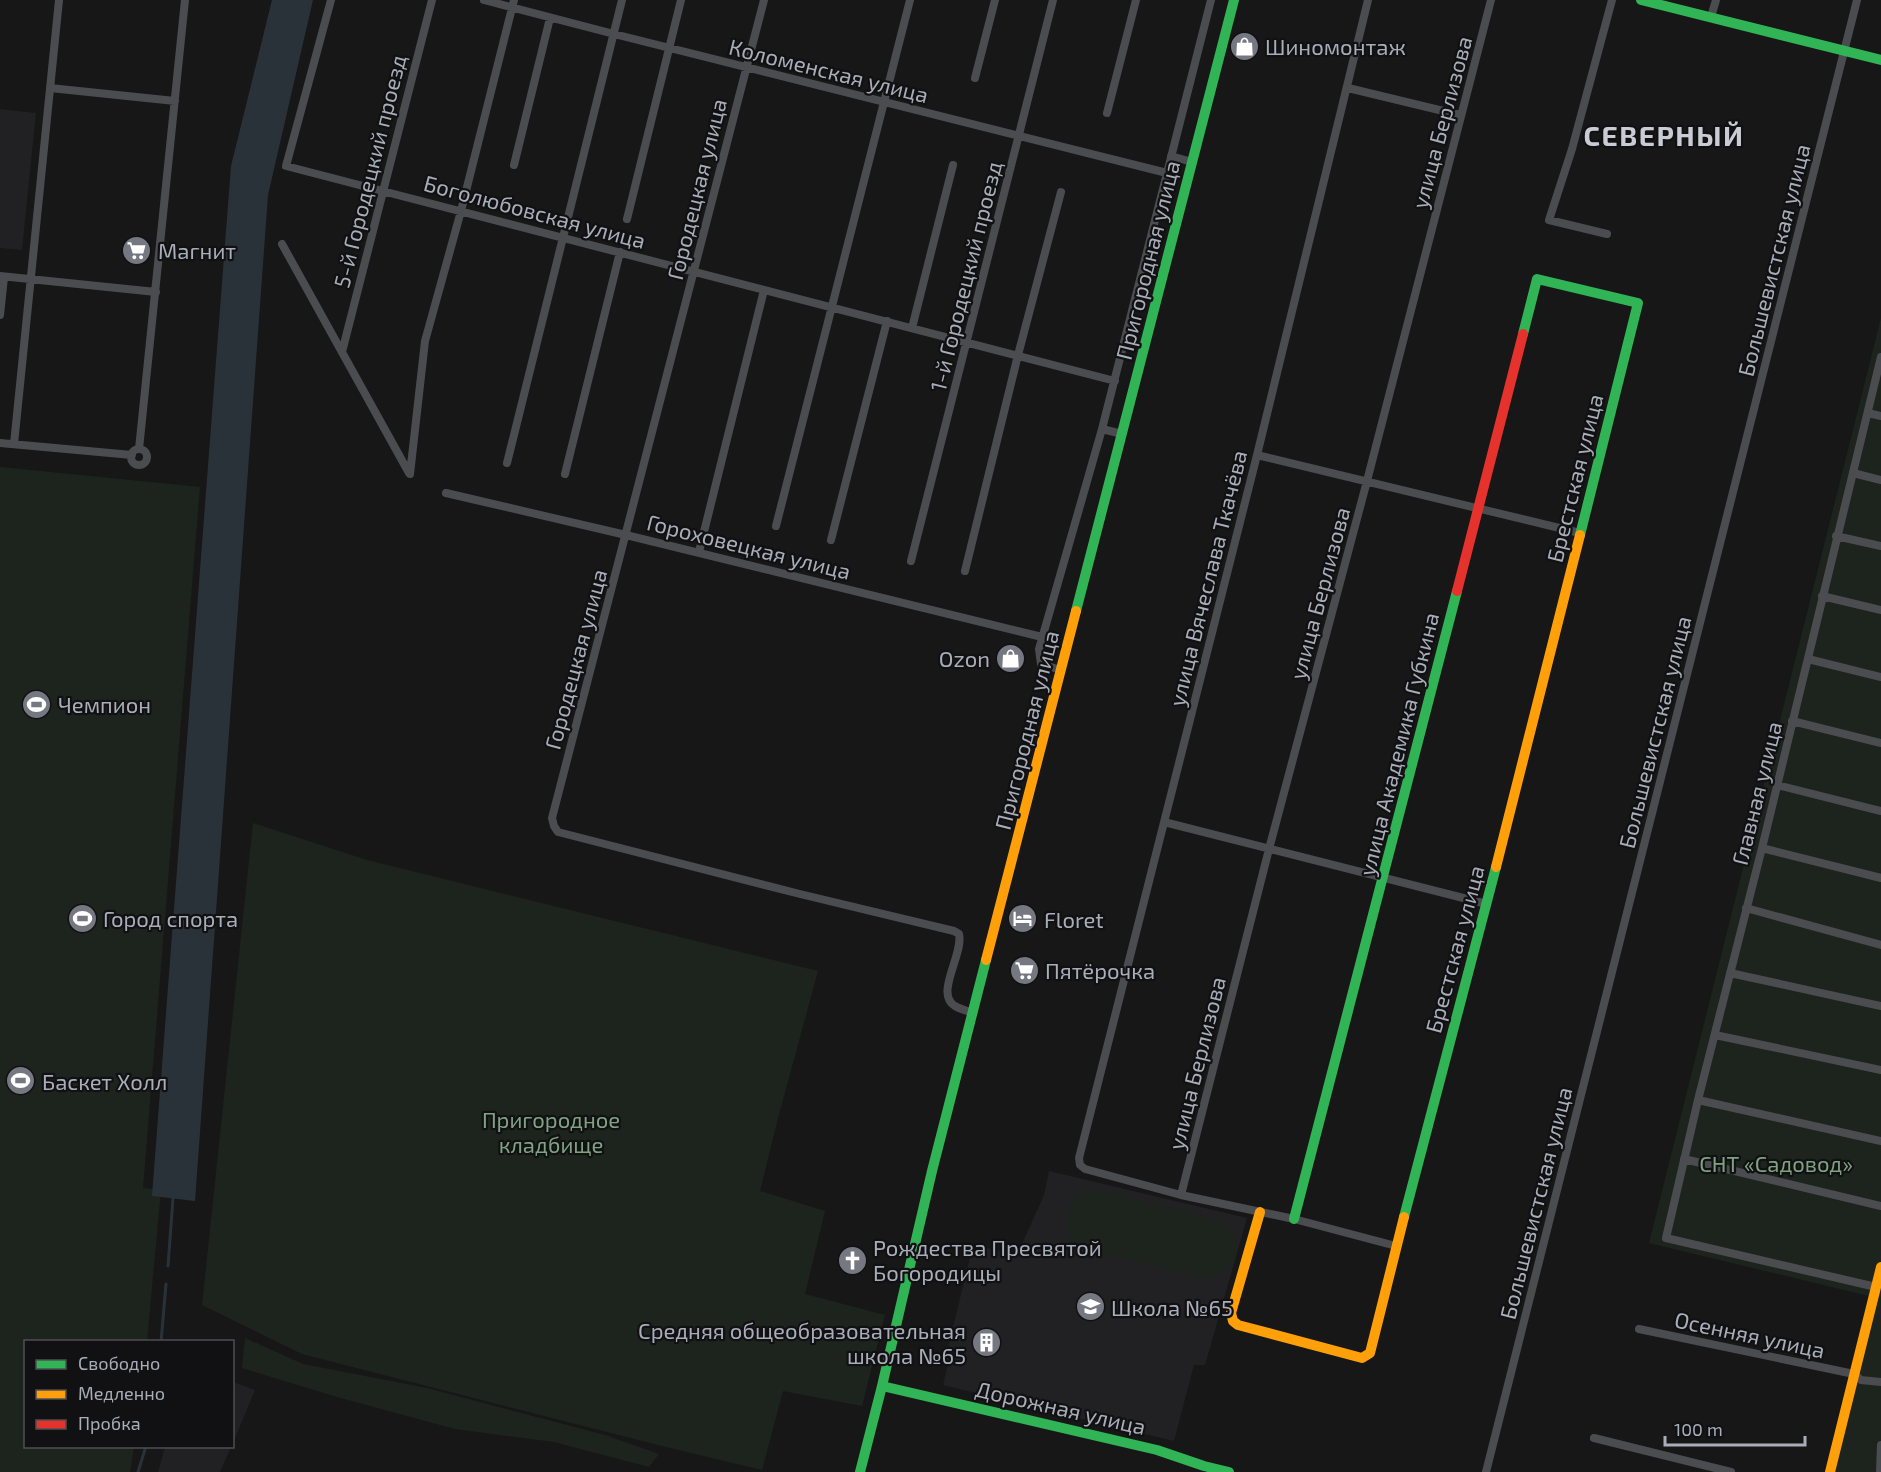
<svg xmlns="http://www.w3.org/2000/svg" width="1881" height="1472" viewBox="0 0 1881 1472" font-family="'Exo 2',sans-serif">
<rect width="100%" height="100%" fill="#171717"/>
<path fill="#212123" d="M0,109L36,113L22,250L0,248Z
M1049,1171L1247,1218L1205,1365H1194L1174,1441L943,1385L949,1361L945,1360L973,1245L1017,1255L1044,1195Z
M233,1382L255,1390L233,1443L232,1382Z
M165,1447V1446L231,1447L220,1472H158Z"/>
<path fill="#1d241e" d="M1881,318V1472H1830L1873,1297L1649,1243Z
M0,467L200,487L143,1188L161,1190L147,1341L26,1342V1446L134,1447L130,1472H0Z
M253,823L367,860L818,971L778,1118L760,1191L825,1211L805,1294L885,1315L862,1406L783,1391L762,1470L666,1447L302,1354L202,1305Z
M1092,1190L1102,1191L1219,1220C1248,1236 1237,1278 1204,1278L1082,1248C1056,1233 1063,1196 1092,1190Z
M245,1338L303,1364L427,1388L605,1435L659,1454L649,1467L554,1442L455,1429L337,1397L242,1368Z"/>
<path fill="#2a3239" d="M272,0H313L268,195L195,1201L152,1196L231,166Z"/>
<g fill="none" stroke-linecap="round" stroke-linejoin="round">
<path stroke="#2a3239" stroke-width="3" d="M168,1266L173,1198
M161,1342L166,1284
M138,1472L146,1446"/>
<path stroke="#4b4c50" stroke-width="8" d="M331,0L286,166L1115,381
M484,0L614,34L1167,173
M764,0L552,818L554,826L558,832L800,894L954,931L959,934C964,954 934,994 955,1006C960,1009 967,1011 973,1013
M1368,0L1257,455L1079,1158L1080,1165L1085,1169L1181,1195L1294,1219L1396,1246
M1711,17L1716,0
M975,78L995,0
M50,88L175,101
M1348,88L1460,115
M1107,113L1136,0
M1171,156L1192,162
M514,165L550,18
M627,219L681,0
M1607,234L1549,220L1572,149L1612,0
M282,244L409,473
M0,276L156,292
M0,315L4,277
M912,328L953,165
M342,352L432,0
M1868,413L1881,416
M1102,429L1122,434
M0,443L132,455
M14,444L59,0
M131 457a8 8 0 1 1 16 0a8 8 0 1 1-16 0Z
M139,449L185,0
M1257,455L1580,533
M507,463L622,0
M1853,473L1881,480
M410,474L425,341L461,211L514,0
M565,474L620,252
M446,493L626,535L1042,637
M776,526L910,0
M1836,536L1881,546
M831,540L887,321
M699,552L764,290
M911,561L1053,0
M965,571L1018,355L1061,192
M1822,596L1881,610
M1808,659L1881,677
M1061,670L1041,664L1039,649L1102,429L1211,0
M1792,721L1881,743
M1777,785L1881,811
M1164,822L1487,904
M1762,848L1881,878
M1746,908L1881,945
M1730,973L1881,1006
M1715,1035L1881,1070
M1698,1100L1881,1141
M1684,1159L1881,1206
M1181,1195L1269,849L1367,481L1491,0
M1876,1287L1666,1238L1698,1100L1762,848L1881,357
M1639,1329L1854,1374L1861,1380L1881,1382
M1594,1438L1731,1472
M1486,1472L1857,0
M1880,1472L1881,1445"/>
<path stroke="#30b455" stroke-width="10" d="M1641,0L1881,60
M1523,334L1537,279L1638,303L1580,535
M1076,611L1234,0
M1404,1217L1496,867
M1294,1219L1457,591
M882,1386L1157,1450L1204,1466L1229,1472
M860,1472L882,1386L932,1171L986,960"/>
<path stroke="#ff9f0a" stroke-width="10" d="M1496,867L1580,535
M986,960L1076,611
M1260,1212L1231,1313L1233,1321L1238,1325L1362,1358L1370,1353L1404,1217
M1830,1472L1881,1267"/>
<path stroke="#e5322d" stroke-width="10" d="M1457,591L1523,334"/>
</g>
<defs>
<symbol id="shop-disc" viewBox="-11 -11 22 22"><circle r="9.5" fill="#757880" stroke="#111113"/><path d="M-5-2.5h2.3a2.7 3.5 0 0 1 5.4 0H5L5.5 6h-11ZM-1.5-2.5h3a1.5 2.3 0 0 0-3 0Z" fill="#fff"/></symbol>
<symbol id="supermarket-disc" viewBox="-11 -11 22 22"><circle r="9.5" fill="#757880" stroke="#111113"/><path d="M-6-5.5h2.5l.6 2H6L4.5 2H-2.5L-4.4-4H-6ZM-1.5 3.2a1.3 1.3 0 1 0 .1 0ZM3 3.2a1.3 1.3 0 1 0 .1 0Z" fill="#fff"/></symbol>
<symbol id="stadium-disc" viewBox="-11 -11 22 22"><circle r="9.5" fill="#757880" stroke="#111113"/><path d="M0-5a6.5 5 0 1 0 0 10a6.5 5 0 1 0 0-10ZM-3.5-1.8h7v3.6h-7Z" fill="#fff"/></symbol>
<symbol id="hotel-disc" viewBox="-11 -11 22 22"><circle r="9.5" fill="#757880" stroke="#111113"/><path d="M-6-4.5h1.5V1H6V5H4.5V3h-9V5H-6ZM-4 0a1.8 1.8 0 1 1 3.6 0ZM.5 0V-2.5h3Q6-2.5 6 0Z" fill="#fff"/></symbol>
<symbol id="church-disc" viewBox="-11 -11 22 22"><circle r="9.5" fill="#757880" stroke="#111113"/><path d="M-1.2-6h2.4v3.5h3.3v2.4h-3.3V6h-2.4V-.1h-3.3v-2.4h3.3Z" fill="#fff"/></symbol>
<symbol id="school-disc" viewBox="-11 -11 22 22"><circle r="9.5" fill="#757880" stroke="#111113"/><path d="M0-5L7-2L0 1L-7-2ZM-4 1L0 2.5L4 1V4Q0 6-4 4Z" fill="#fff"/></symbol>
<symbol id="building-disc" viewBox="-11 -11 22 22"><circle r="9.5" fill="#757880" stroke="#111113"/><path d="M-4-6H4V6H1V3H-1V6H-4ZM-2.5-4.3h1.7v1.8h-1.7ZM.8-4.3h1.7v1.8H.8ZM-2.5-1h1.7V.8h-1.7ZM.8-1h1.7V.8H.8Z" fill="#fff"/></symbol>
</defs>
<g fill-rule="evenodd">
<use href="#shop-disc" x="1228" y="30" width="33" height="33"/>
<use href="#supermarket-disc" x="120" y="234" width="33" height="33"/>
<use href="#shop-disc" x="994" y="642" width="33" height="33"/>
<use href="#stadium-disc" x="20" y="688" width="33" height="33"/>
<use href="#stadium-disc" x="66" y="902" width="33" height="33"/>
<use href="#hotel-disc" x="1006" y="902" width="33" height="33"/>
<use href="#supermarket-disc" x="1008" y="954" width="33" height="33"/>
<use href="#stadium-disc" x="4" y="1064" width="33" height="33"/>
<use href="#church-disc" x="836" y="1244" width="33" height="33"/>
<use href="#school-disc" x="1074" y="1290" width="33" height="33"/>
<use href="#building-disc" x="970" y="1326" width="33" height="33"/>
</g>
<g text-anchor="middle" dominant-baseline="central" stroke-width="4.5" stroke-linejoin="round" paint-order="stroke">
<g font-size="22" fill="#a8adb8" stroke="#111113" text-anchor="start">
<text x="1265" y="46">Шиномонтаж</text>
<text x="158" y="250">Магнит</text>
<text x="990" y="658" text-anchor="end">Ozon</text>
<text x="58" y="704">Чемпион</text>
<text x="103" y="918">Город спорта</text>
<text x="1044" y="919">Floret</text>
<text x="1045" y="970">Пятёрочка</text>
<text x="42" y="1081">Баскет Холл</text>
<text x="873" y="1247">Рождества Пресвятой<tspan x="873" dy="25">Богородицы</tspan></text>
<text x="1111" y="1307">Школа №65</text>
<text x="966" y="1330" text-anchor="end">Средняя общеобразовательная<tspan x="966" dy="25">школа №65</tspan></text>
</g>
<g font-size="22" fill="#a8adb8" stroke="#111113">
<text transform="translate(829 70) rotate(14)">Коломенская улица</text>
<text transform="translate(1441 122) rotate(-75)">улица Берлизова</text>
<text transform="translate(369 171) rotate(-76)">5-й Городецкий проезд</text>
<text transform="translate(696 189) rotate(-76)">Городецкая улица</text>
<text transform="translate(535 211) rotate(15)">Боголюбовская улица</text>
<text transform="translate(1147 260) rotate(-76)">Пригородная улица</text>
<text transform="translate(1773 260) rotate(-76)">Большевистская улица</text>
<text transform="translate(965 276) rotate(-76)">1-й Городецкий проезд</text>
<text transform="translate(1574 478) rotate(-76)">Брестская улица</text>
<text transform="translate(749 546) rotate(14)">Гороховецкая улица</text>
<text transform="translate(1207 578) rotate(-76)">улица Вячеслава Ткачёва</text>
<text transform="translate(1319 593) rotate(-75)">улица Берлизова</text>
<text transform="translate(575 659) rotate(-75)">Городецкая улица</text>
<text transform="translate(1026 730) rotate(-76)">Пригородная улица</text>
<text transform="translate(1654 732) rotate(-76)">Большевистская улица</text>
<text transform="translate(1398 744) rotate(-76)">улица Академика Губкина</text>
<text transform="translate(1756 793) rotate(-76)">Главная улица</text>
<text transform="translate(1454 949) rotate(-75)">Брестская улица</text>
<text transform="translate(1196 1063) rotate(-76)">улица Берлизова</text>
<text transform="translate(1535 1203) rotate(-76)">Большевистская улица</text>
<text transform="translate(1750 1334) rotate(12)">Осенняя улица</text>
<text transform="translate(1061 1407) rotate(13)">Дорожная улица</text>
</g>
<g font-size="22" fill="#7fa381" stroke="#111113">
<text x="551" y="1119">Пригородное<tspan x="551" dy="25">кладбище</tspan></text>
<text x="1776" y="1163">СНТ «Садовод»</text>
</g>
<g font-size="28" font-weight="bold" letter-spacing="1.5" fill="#c9ccd4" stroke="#111113">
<text x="1664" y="135">СЕВЕРНЫЙ</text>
</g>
</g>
<rect x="24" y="1340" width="210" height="108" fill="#111113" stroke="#4d4f55" stroke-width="1.5"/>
<rect x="36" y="1360" width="30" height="9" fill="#30b455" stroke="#4d4f55" stroke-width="1.5"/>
<text x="78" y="1370" font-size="18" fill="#a8adb8">Свободно</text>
<rect x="36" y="1390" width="30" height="9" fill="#ff9f0a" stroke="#4d4f55" stroke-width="1.5"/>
<text x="78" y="1400" font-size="18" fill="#a8adb8">Медленно</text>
<rect x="36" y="1420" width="30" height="9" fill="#e5322d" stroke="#4d4f55" stroke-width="1.5"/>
<text x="78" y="1430" font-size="18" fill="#a8adb8">Пробка</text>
<path d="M1665 1436v9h140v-9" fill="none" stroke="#a8adb8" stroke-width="3"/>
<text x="1674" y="1436" font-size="18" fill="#a8adb8" stroke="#111113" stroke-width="4.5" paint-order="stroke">100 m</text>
</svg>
